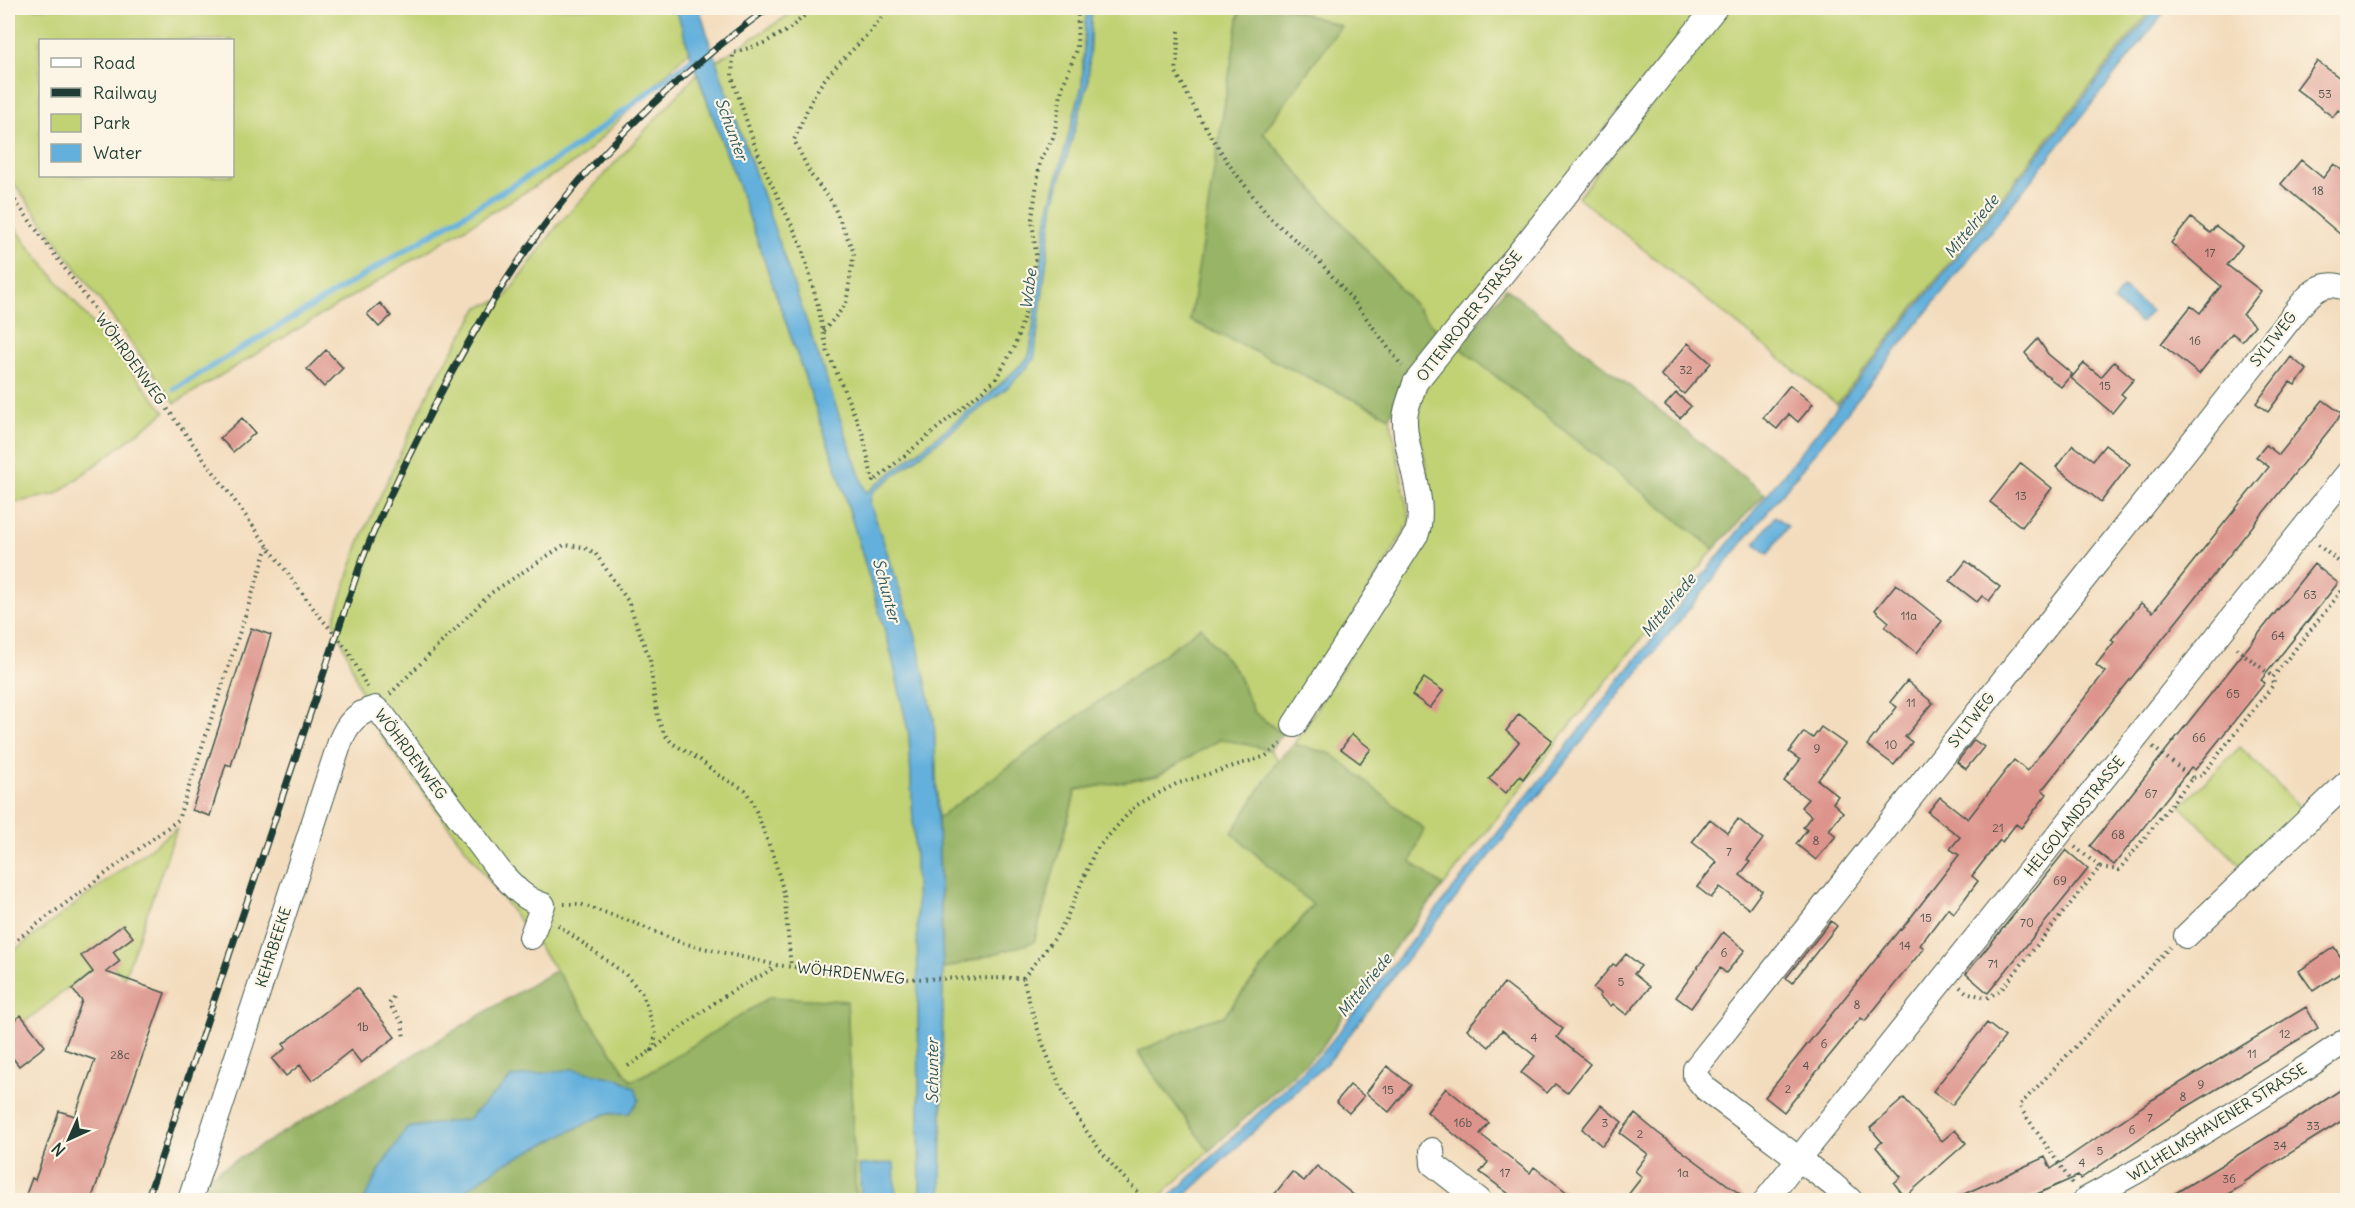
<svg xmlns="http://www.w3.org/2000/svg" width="2355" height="1208" viewBox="0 0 2355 1208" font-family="Delius,sans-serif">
<rect width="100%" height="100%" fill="#fcf5e5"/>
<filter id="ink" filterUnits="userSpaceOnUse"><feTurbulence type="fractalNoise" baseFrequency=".0167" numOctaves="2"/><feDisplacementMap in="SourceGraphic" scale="12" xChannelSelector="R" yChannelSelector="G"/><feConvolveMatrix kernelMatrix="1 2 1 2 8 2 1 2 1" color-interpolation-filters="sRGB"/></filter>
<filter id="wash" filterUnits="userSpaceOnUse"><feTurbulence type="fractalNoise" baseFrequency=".008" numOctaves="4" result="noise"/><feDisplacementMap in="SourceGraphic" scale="24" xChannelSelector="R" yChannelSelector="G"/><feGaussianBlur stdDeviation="1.35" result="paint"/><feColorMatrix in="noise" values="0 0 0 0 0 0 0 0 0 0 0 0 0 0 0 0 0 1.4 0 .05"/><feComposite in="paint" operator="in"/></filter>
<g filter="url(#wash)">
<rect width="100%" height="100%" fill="#f3dcbd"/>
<path fill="#c1d274" stroke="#708854" stroke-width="1.5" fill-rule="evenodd" d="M8,8H676L689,51L580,159L175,403L8,175ZM40,40H232V176H40Z
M800,8H1088L1085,23L1082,86L1048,212L1030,353L1027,359L988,396L867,492L866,495L716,61Z
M1093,8H1240L1190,320L1390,417L1410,522L1282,734L1254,712L1237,673L1201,627L938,818L934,720L916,637L870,503L872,493L1008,387L1034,360L1054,202L1088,83L1091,17Z
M1287,8H1702L1440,334L1263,133L1340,26Z
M1728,8H2152L1837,404L1578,197Z
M697,74L738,185L838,472L891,652L909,735L917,906L920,1200H856L847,1001L654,1070L631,1081L556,970L374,726L334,620L359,543L395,464L431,387L479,307L504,299L557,226Z
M8,217L27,244L165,412L57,494L8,504Z
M1459,347L1714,549L1552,748L1357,996L1443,886L1411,862L1294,744L1431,527V495L1417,418L1424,389Z
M1221,738L1270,750L1278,760L1232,833L1313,904L1224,1016L1200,1023L1138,1053L1209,1151L1156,1200H941L943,969L1034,942L1076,790L1157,776Z
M2240,747L2304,811L2245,870L2181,806Z
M177,828L124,978L106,958L8,1035V955Z"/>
<path fill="#98b466" stroke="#5c784d" stroke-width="1.5" d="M1240,8H1287L1341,26L1263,133L1440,334L1405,377L1390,417L1190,320Z
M1506,288L1765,494L1714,549L1459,347Z
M1201,627L1237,673L1254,712L1282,734L1270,750L1221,739L1157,776L1076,790L1034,942L943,969L938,818Z
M1294,744L1332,754L1424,829L1411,862L1443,886L1357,996L1320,1050L1209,1151L1138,1052L1200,1023L1224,1016L1313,905L1232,833L1278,760Z
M556,970L631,1081L654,1070L770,997L847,1001L856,1200H452L500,1166L605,1114L629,1113L512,1077L468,1119L407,1128L383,1164L364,1200H202L211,1175Z"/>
<path fill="#64b0dd" stroke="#427688" stroke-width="1.5" d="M676,8H699L716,61L866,493L988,396L1027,359L1030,353L1048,212L1082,86L1085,23L1088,8H1093L1091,17L1088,83L1054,202L1034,360L1008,387L872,493L870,503L916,637L934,720L943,969L941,1200H920L917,906L909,735L891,652L838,472L738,185L689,51Z
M2155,8H2168L1789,485L1406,960L1332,1058L1180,1200H1166L1323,1052Z
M2123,288L2151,311L2141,323L2113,301Z
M1775,516L1788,526L1768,554L1755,544Z
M573,1069L620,1079L635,1088L639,1100L629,1113L605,1114L500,1166L452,1200H364L383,1164L407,1128L468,1119L512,1077Z
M894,1163L896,1200H861L859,1165Z"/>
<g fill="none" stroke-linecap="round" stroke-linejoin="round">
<path stroke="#64b0dd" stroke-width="6" d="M174,389L570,151L697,56"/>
</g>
<g id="blocks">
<path fill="#dd948c" d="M2317,61L2348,84V116L2338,110L2333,117L2296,89Z
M2301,160L2323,178L2334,164L2348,175V241L2281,184Z
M2191,218L2210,233L2216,226L2242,246L2227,265L2261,291L2243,315L2255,325L2242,341L2232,333L2199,374L2161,344L2191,306L2200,313L2221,286L2171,243Z
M380,303L391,316L379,327L367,314Z
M2038,339L2048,354L2072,374L2061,387L2037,368L2025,353Z
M1688,343L1711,363L1684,394L1661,375Z
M326,350L343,368L324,387L307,369Z
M2291,357L2307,370L2295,385L2290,382L2268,412L2256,403Z
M2114,362L2134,379L2121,394L2125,397L2112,413L2071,378L2084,363L2101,377Z
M1790,385L1813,404L1798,422L1789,414L1777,429L1763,418Z
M1676,393L1691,406L1680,418L1665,405Z
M2323,400L2342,414L2042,790L2047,794L2021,828L2016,824L2002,842L2000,840L1972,876L1978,881L1954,913L1948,908L1920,945L1924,948L1865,1021L1861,1018L1848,1033L1784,1112L1765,1097L1900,929L1901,930L1959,855L1950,849L1960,837L1928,812L1940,797L1968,819L2014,760L2027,771L2105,672L2096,665L2114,642L2111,640L2141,603L2153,612L2269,467L2256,457L2266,445L2279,455Z
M242,418L255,433L233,452L220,438Z
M2073,445L2093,460L2105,445L2130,464L2101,502L2056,467Z
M2021,463L2052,488L2022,527L1990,502Z
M1966,561L2000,587L1989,601L1982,596L1977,602L1950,581Z
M2314,564L2338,583L2261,680L2265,683L2195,770L2191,767L2114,865L2090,846Z
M1896,584L1942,621L1917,653L1885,627L1889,622L1875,610Z
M251,628L271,635L231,766L226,764L210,816L192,810Z
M1424,678L1443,691L1430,708L1412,695Z
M1907,681L1933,703L1905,737L1912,742L1894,765L1867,745L1897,707L1890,702Z
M1519,714L1552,740L1523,779L1520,776L1506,793L1489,779L1519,742L1506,731Z
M1821,727L1845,744L1818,780L1838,796L1833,803L1843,812L1829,830L1836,836L1816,860L1796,844L1807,830L1803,827L1811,816L1801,807L1808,799L1784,781L1800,760L1789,752L1804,732L1813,738Z
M1352,734L1371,749L1360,763L1341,749Z
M1974,740L1984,747L1966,769L1957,762Z
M1710,819L1728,833L1738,819L1763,839L1747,860L1750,862L1740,875L1762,891L1749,909L1720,887L1711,898L1697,887L1717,862L1692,842Z
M2066,850L2088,869L1988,993L1966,974Z
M1831,921L1837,926L1792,983L1786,978Z
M123,925L133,937L113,952L120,961L106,972L165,993L91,1200H24L32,1178L35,1180L59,1111L75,1116L95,1060L64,1049L82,1001L72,989L93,972L81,956Z
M1723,932L1745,950L1726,973L1720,968L1691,1008L1676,997Z
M2334,947L2348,968L2313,991L2299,971Z
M1626,954L1641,966L1634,974L1650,987L1627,1015L1613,1004L1611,1006L1599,996L1601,994L1593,988L1613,964L1616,966Z
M1504,983L1563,1029L1557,1037L1590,1064L1567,1093L1555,1084L1547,1093L1521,1073L1535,1056L1502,1030L1489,1047L1467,1029Z
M357,988L395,1037L361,1063L351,1050L312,1081L300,1065L286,1076L272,1059L286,1048L283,1044Z
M2306,1007L2318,1028L2180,1111L2080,1179L2078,1176L2023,1200H1951L2045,1157L2051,1169L2152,1100Z
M21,1015L45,1046L19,1066L8,1052V1025Z
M1987,1023L2005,1037L1952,1105L1933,1091Z
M1387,1066L1411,1085L1389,1112L1366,1093Z
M1350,1085L1364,1096L1349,1113L1336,1102Z
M2348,1085V1117L2244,1182L2245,1184L2218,1200H2164L2295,1120Z
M1446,1088L1489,1123L1480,1134L1530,1173L1534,1167L1577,1200H1517L1480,1172L1488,1162L1427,1112Z
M1904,1098L1942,1141L1955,1130L1966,1143L1905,1197L1894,1183L1901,1177L1876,1147L1882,1142L1870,1128Z
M1601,1105L1622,1122L1602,1146L1582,1129Z
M1635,1114L1658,1133L1748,1200H1624L1642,1177L1635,1171L1648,1154L1620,1133Z
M1317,1166L1360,1200H1270L1292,1172L1304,1181Z"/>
</g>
</g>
<g filter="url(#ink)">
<use href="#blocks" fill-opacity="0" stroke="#3f5549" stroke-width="1.5"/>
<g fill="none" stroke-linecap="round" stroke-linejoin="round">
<defs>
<path id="minor" d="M1294,725L1417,533C1428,500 1404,453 1405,419C1405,408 1412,394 1415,383L1715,8
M2186,936L2348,782
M1432,1150L1433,1164L1479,1200
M190,1200L340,742C347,724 356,713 375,708L382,714L501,873C515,888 524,899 543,905L531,937
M1766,1200L2348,473
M1850,1200L1832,1184L1706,1089L1695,1076V1069L2305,300C2318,286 2329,281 2348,289
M2085,1200C2175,1151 2263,1098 2348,1039"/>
</defs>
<use href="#minor" stroke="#3f5549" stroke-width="26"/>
<path stroke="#3f5549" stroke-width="4" stroke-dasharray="1.5 4.5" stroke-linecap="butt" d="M813,8L788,30L762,44L733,53L732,77L754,143L769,179L801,244L818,306L827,350L863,435L873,482L995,380L1015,346L1030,296L1036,255L1032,219L1040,161L1054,136L1062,88L1077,49L1078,8
M1179,31L1176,72L1198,115L1228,163L1269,217L1319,261L1355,303L1402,366
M8,191L316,612L348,650L368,689
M824,331L846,304L854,253L832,202L811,175L794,140C804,118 813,92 829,74C849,52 872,33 888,8
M2318,545L2348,569
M2236,648L2273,677
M390,694L491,593L564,545L583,547L595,553L628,601L650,660L654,696L659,722L665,735L672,743L700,760L718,775L745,790L753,803L773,855L784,893L791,967
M2153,747L2192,778
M2075,847L2100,867
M564,904H580L632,922L682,943L776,965L897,979L1023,978
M558,925L625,974L642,993L656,1034L652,1050C677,1031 701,1011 728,994C744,983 760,978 776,966
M8,946L178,820L268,546
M1960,987L1966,992L1987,998L2001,990L2100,867L2119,870L2192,778L2202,775L2274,684L2273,677L2348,583
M393,997L389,1004L402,1022L404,1038
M628,1066L652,1050
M2072,1183L2019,1106L2170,947
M1146,1200C1076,1134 1047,1071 1023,978L1055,938L1066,919L1095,851L1135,806L1176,784L1266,756L1285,741"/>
<use href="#minor" stroke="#fff" stroke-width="24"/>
<defs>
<path id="rail" d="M147,1200L359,568C379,516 404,465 429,416C473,329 523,245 587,172C641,111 703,56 768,8"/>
</defs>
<use href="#rail" stroke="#1f3d34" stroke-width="7"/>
<use href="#rail" stroke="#fcf5e5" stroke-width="4.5" stroke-dasharray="14" stroke-linecap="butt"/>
</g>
</g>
<g text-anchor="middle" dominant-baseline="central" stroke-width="4.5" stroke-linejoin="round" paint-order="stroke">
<g font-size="12" fill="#4e534a">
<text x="2325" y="93">53</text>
<text x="2318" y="190">18</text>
<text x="2210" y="252">17</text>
<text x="2195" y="340">16</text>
<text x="1686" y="369">32</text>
<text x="2105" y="385">15</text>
<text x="2021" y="495">13</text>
<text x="2310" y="594">63</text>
<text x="1909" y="615">11a</text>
<text x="2278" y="635">64</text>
<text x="2233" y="693">65</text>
<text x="1911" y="702">11</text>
<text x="2199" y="737">66</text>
<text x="1891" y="744">10</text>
<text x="1817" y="748">9</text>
<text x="2151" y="793">67</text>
<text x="1998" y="827">21</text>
<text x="2118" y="834">68</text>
<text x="1816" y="840">8</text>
<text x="1729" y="851">7</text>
<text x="2060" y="880">69</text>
<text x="1926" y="917">15</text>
<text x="2027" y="922">70</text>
<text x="1905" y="945">14</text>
<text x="1724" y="952">6</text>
<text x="1993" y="963">71</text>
<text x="1621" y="981">5</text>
<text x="1857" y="1004">8</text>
<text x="363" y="1026">1b</text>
<text x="2285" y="1033">12</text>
<text x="1534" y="1037">4</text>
<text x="1824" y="1043">6</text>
<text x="2252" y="1053">11</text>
<text x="120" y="1054">28c</text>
<text x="1806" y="1065">4</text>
<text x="2201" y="1084">9</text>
<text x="1788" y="1088">2</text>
<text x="1388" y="1089">15</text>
<text x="2183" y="1096">8</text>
<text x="2150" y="1117">7</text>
<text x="1463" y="1122">16b</text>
<text x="1605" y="1122">3</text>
<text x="2313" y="1125">33</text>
<text x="2132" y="1129">6</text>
<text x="1640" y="1133">2</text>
<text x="2280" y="1145">34</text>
<text x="2100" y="1150">5</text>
<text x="2082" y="1162">4</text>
<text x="1505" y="1172">17</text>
<text x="1683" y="1172">1a</text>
<text x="2229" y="1178">36</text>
</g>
<g font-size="15" fill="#1f3d34" stroke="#fcf5e5">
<text transform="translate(1469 316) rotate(-52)">OTTENRODER STRASSE</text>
<text transform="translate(2273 339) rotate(-52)">SYLTWEG</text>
<text transform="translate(131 359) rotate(54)">WÖHRDENWEG</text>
<text transform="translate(1971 720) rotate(-52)">SYLTWEG</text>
<text transform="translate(411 754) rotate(53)">WÖHRDENWEG</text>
<text transform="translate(2074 816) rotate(-51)">HELGOLANDSTRASSE</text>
<text transform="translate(273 947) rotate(-72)">KEHRBEEKE</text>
<text transform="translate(851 973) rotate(6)">WÖHRDENWEG</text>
<text transform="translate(2217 1122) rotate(-32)">WILHELMSHAVENER STRASSE</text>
</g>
<g font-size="16" font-style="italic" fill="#305a5e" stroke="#fcf5e5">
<text transform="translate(732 129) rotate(70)">Schunter</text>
<text transform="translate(1971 226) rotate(-51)">Mittelriede</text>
<text transform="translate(1028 289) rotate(-83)">Wabe</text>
<text transform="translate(887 590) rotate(75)">Schunter</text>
<text transform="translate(1668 605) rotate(-51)">Mittelriede</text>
<text transform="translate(1364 985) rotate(-51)">Mittelriede</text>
<text transform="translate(932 1071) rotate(-90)">Schunter</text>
</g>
</g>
<rect width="2355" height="1208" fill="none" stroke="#fcf5e5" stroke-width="30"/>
<rect x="39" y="39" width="195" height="138" fill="#fcf5e5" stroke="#a4ab9e" stroke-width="1.5"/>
<rect x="51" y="58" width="30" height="9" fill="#ffffff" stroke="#a4ab9e" stroke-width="1.5"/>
<text x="93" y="69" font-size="18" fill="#1f3d34">Road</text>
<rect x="51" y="88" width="30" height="9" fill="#1f3d34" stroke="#a4ab9e" stroke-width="1.5"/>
<text x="93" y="99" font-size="18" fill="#1f3d34">Railway</text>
<rect x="51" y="114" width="30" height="18" fill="#c1d274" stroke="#a4ab9e" stroke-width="1.5"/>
<text x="93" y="129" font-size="18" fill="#1f3d34">Park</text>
<rect x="51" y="144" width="30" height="18" fill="#64b0dd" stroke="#a4ab9e" stroke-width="1.5"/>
<text x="93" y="159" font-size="18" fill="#1f3d34">Water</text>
<g transform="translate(69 1139) rotate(225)" stroke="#fcf5e5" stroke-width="4.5" paint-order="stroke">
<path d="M0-4.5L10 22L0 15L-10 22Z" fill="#1f3d34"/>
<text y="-9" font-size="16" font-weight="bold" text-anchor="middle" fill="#1f3d34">N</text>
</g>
</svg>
